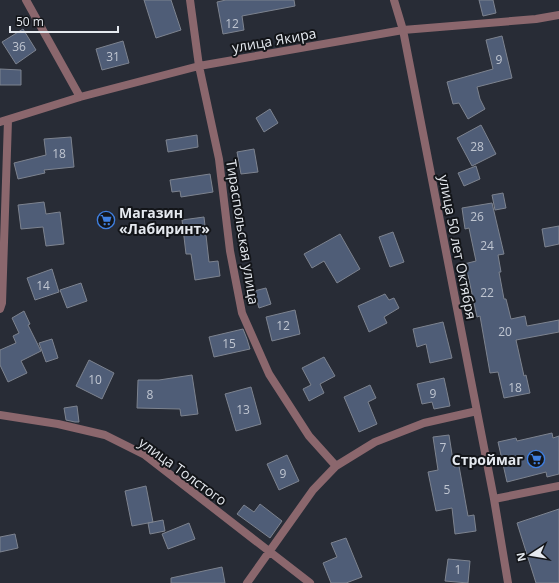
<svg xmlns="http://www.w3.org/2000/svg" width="559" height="583" viewBox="0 0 559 583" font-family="'Open Sans',sans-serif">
<rect width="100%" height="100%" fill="#282c36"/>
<path fill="#4f5d77" stroke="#7d838f" d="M144,0H171L181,30L156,38Z
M226,0H294L295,6L242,16L244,30L223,34L217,2Z
M479,0H493L496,13L483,16Z
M23,29L36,50L16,64L2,42Z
M502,36L512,78L477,87L480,99L485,109L468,119L459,103L453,104L447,82L493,69L486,40Z
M123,41L129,63L102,70L96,49Z
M0,69L21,70V85H0Z
M270,109L278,123L264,132L256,118Z
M481,125L496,154L472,166L457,138Z
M197,135L198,147L168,152L166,140Z
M71,137L74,167L44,170L45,173L18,179L14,163L46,155L44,139Z
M254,149L258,172L241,174L237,152Z
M476,166L480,179L464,186L458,173Z
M210,174L213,192L181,197L180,191L172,192L170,180Z
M503,193L506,208L495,210L492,195Z
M44,202L46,214L60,212L64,244L46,246L43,227L21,229L18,205Z
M492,203L504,254L498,255L501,272H499L504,299H506L511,319L525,316L527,326L559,320V332L516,340L524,376L526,375L530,393L504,398L498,372L490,373L480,316L477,317L468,275H466L464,264L476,261L469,228L465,229L462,208Z
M204,217L209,262L218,261L220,276L195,280L191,254H186L182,220Z
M559,226V244L545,247L542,229Z
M393,232L404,262L390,267L379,237Z
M340,234L360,269L337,283L324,261L312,268L304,254Z
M52,269L59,292L35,300L27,278Z
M81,283L87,301L67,308L60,290Z
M266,288L271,304L259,308L254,291Z
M385,294L389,300L394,298L399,308L384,317L387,323L369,332L358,306Z
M295,310L300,334L272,341L266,317Z
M24,311L30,324L28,325L41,351L21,361L27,373L8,382L0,365V350L16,343L13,336L19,333L12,318Z
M443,322L452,358L430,363L426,344L417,347L413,329Z
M243,329L247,339L250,349L214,357L209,337Z
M52,339L58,358L46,362L39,343Z
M324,357L335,376L320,384L324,393L309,401L303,389L311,385L302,368Z
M89,360L114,373L102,399L76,386Z
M192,375L198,414L181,416L180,409L137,408L138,380H159Z
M444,378L450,406L434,409L432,402L422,404L417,384Z
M370,385L376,398L368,402L377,424L359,432L344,397Z
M251,387L261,424L236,431L225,394Z
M77,406L79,422H75L66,420L64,408Z
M552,433L553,438L559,436V474L547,477L546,472L507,482L498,442L516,438L517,441Z
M449,435L454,467L459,466L468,516L474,515L476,531L455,534L452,508L436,511L428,472L438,470L433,437Z
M287,455L299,481L279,490L267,464Z
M146,486L153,522L132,526L125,491Z
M260,504L282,521L270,538L237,514L244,505L254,512Z
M559,509V583H536L517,523Z
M163,520L165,531L150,534L148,523Z
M189,523L195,539L168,549L162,534Z
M15,534L18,548L0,552V537Z
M346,538L362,577L346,583H331L323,563L337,557L331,543Z
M448,559L470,561L468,583L445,581Z
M222,567L225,583H171V578Z"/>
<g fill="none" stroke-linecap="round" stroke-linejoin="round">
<path stroke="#8b676d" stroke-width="8" d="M26,0L80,97
M190,0L199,66L219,159L230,251L242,313L269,374L309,436L336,466
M394,0L403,30L494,499L508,583
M0,122L80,97L199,66L403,30L536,19L559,15
M0,309L2,303L8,120
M0,415L58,424L105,435L145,455L310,583
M494,499L559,486
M247,583L313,490L336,466L375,442L424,423L477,411"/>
</g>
<defs>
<symbol id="supermarket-ring" viewBox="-11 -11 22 22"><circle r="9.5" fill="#131519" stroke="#3f7fe0" stroke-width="1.5"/><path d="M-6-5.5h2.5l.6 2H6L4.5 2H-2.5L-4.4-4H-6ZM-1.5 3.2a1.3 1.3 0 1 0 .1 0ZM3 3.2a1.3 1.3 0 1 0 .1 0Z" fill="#3f7fe0"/></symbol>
</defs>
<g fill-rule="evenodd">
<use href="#supermarket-ring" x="96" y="210" width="20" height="20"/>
<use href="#supermarket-ring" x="526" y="449" width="20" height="20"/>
</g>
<g text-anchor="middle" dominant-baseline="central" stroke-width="4" stroke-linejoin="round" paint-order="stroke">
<g font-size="12" fill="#c0c6d1">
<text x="232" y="23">12</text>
<text x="19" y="46">36</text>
<text x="113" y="56">31</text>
<text x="499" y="59">9</text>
<text x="477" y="146">28</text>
<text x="59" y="153">18</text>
<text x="477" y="216">26</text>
<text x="487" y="245">24</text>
<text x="43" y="285">14</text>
<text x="487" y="292">22</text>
<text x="283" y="325">12</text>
<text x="505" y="331">20</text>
<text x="229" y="343">15</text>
<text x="95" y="379">10</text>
<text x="515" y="387">18</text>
<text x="433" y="393">9</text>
<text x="150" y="394">8</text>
<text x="243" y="409">13</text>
<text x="443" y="447">7</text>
<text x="283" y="473">9</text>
<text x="447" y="489">5</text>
<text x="458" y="569">1</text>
</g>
<g font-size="14" fill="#e5e9ef" stroke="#131519">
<text transform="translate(274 40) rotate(-10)">улица Якира</text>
<text transform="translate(243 232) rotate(81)">Тираспольская улица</text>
<text transform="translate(458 247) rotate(79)">улица 50 лет Октября</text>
<text transform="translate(183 471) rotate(36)">улица Толстого</text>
</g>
<g font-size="14" font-weight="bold" fill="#e5e9ef" stroke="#131519" text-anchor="start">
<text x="119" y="212">Магазин<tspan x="119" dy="16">«Лабиринт»</tspan></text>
<text x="523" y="459" text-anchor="end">Строймаг</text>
</g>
</g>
<g transform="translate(531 555) rotate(258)" stroke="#131519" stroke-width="3" paint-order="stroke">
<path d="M0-3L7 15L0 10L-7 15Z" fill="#e5e9ef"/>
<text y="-6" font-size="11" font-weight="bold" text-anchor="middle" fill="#e5e9ef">N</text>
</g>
<path d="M10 26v6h108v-6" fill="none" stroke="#e5e9ef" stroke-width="2"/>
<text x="16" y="26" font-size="12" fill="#e5e9ef" stroke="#131519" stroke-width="3" paint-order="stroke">50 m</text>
</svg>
